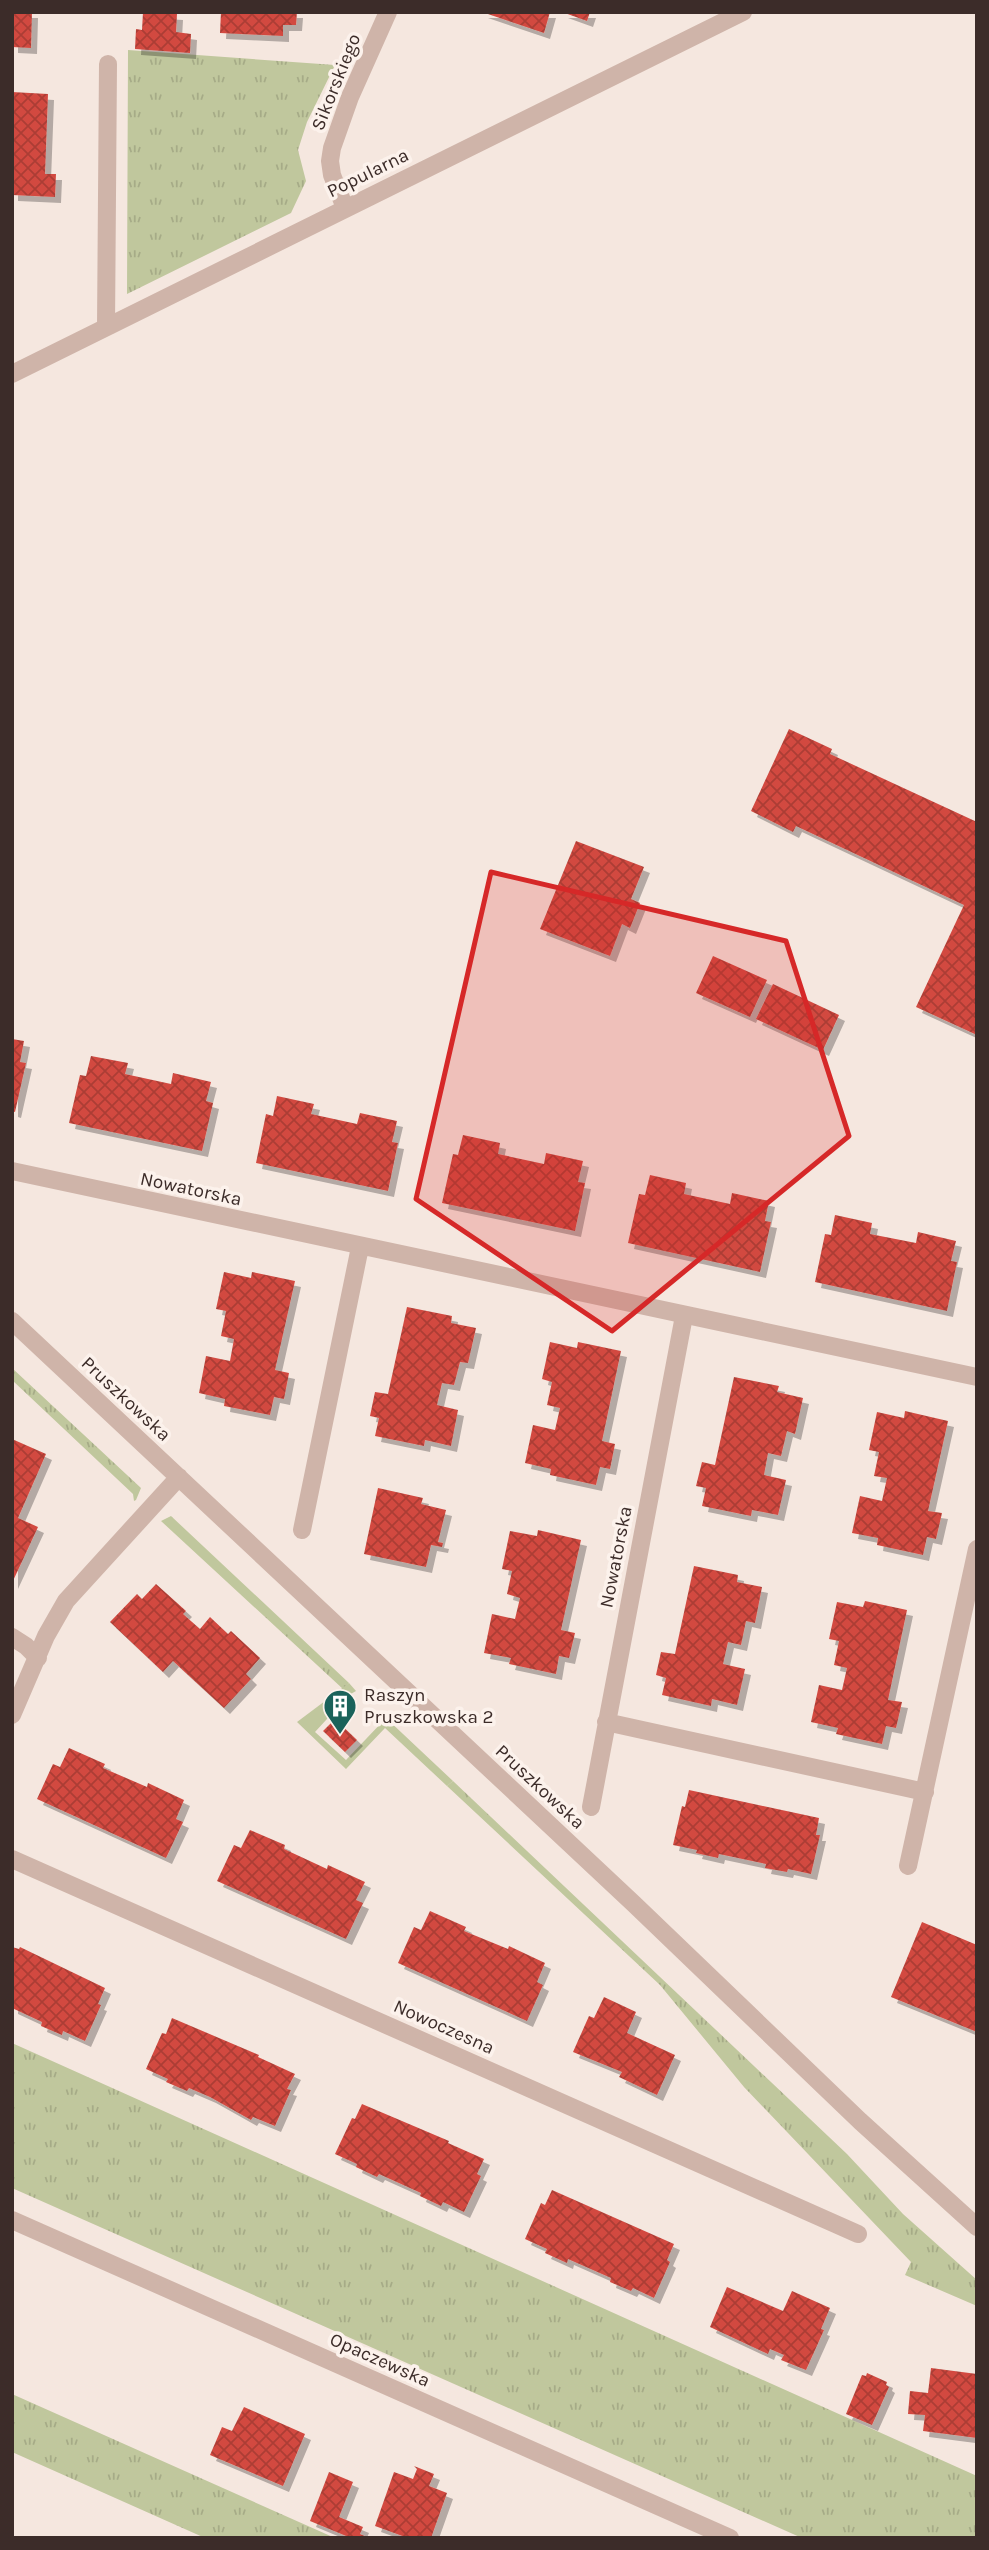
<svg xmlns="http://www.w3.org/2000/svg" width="989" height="2550" viewBox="0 0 989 2550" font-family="Karla,sans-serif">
<defs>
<pattern id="grass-tufts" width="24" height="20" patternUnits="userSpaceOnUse" patternTransform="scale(1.75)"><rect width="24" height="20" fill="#c0c79d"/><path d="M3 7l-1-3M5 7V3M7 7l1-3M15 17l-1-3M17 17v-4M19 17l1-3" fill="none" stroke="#a6ab87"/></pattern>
<pattern id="building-cross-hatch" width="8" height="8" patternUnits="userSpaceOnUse" patternTransform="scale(1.75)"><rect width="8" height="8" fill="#d24a41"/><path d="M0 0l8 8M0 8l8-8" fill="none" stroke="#ac3e36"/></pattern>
<filter id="shadow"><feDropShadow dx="6" dy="6" stdDeviation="0" flood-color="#0004"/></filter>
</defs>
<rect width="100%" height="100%" fill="#f5e7df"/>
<path fill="url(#grass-tufts)" d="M128,50L335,65L307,122L298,150L306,181L291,213L127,294Z
M12,1368L141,1488L136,1500L134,1501L133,1494L12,1380Z
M171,1516L349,1683L343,1689L161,1521Z
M453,1781L847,2154L903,2214L977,2280V2306L905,2275L911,2262L744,2087L660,1985L447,1786Z
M12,2043L977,2476V2538H802L12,2188Z
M12,2394L335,2538H205L12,2452Z"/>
<path fill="#c0c79d" d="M349,1683L356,1691L349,1695L315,1732L346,1760L386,1718L453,1781L447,1786L385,1728L346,1769L297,1722Z"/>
<path fill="url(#building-cross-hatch)" filter="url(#shadow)" d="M12,12H32L31,48L12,47Z
M143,12L177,14L176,32L191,34L190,53L135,49L136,29L142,30Z
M221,12H297L296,25H283V36L220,33Z
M482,12H550L544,33Z
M562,12H590L587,21Z
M12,92L48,94L45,174H56L55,197L12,195Z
M789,729L832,749L830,754L977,822V1035L916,1007L964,905L796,826L793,832L751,811Z
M576,841L644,867L631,899L640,903L630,928L622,924L610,956L540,929Z
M713,956L767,980L750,1017L696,993Z
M773,984L839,1015L823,1050L756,1019Z
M12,1039L24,1041L20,1062L26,1063L15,1112L12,1111Z
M91,1056L128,1063L125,1074L171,1084L173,1073L211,1082L206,1101L213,1103L202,1151L69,1123L80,1075L86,1076Z
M277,1096L314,1104L311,1114L357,1124L360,1113L397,1121L392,1142L398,1143L388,1191L256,1163L266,1114L273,1116Z
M463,1135L500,1143L498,1154L544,1164L546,1153L583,1161L578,1182L585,1183L575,1231L442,1203L453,1154L458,1155Z
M650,1175L686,1183L684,1194L730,1204L732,1193L769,1201L765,1221L771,1222L760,1272L628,1243L639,1194L645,1195Z
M835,1215L872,1223L870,1234L916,1243L918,1232L956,1241L951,1261L957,1262L947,1311L815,1282L825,1234L831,1235Z
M224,1272L251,1278L252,1272L295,1281L275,1370L289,1373L284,1399L274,1397L270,1415L224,1406L225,1399L199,1393L206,1356L230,1361L234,1339L221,1336L226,1311L216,1309Z
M407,1307L452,1316L451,1323L476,1328L468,1363L460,1362L454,1385L442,1383L437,1405L458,1410L451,1446L425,1440L424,1446L375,1436L379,1418L370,1416L375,1392L388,1394Z
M550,1342L577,1348L578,1342L621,1351L602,1441L615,1444L610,1469L600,1467L596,1485L550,1475L551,1469L525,1463L533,1425L555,1430L560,1408L547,1405L552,1382L542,1379Z
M734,1377L779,1386L777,1392L803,1398L795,1434L787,1431L781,1456L768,1453L764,1475L786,1480L778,1515L752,1510L751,1516L702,1506L706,1488L696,1486L702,1462L715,1465Z
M905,1411L948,1421L928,1511L942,1513L936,1539L927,1537L923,1555L877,1545L878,1538L852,1533L860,1496L882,1501L887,1478L874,1476L879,1452L869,1450L877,1412L904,1418Z
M12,1439L46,1454L18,1518L38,1527L12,1583Z
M378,1488L423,1498L421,1504L446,1510L438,1542L443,1543L442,1547L431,1545L426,1567L364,1554Z
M538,1530L581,1540L561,1630L575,1633L569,1658L559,1656L556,1674L509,1664L511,1658L484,1653L492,1614L515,1619L520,1598L507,1594L512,1571L502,1569L510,1531L537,1536Z
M694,1566L738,1575L737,1582L762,1587L755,1623L746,1621L741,1645L728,1642L723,1664L745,1669L737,1705L712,1699L711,1706L662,1695L666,1678L656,1675L661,1652L675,1654Z
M156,1584L186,1611L183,1614L200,1629L210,1617L228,1634L231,1631L260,1658L246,1674L251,1679L224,1708L173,1661L163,1672L110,1622L137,1594L142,1599Z
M865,1601L907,1610L888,1700L902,1702L896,1728L886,1726L882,1744L836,1734L838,1728L811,1722L819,1685L842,1690L847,1668L834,1665L839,1641L829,1639L837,1602L863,1607Z
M335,1719L357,1740L345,1752L323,1731Z
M69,1748L105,1764L103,1768L147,1787L148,1783L184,1800L176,1819L183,1822L166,1858L37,1799L53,1764L60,1767Z
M689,1790L819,1818L816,1835H820L811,1874L788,1869L787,1872L765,1868L766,1864L719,1854L718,1858L696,1853L697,1850L673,1845L682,1806L685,1807Z
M250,1830L285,1845L284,1849L327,1869L328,1865L365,1882L356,1900L363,1903L346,1939L217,1881L234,1845L241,1848Z
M430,1911L466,1927L464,1931L508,1949L509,1946L545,1963L537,1982L543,1985L527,2021L398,1963L414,1927L421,1930Z
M922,1922L977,1945V2032L891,1997Z
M12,1947L19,1949L20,1947L105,1988L98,2004L101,2005L85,2041L63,2031L62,2035L41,2026L42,2022L12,2008Z
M604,1997L636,2012L627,2033L675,2055L657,2095L619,2077L622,2072L573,2052L589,2016L594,2018Z
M172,2018L259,2055L258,2057L295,2074L287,2089L291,2090L275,2126L253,2117L251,2120L210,2097L189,2088L187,2091L166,2082L168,2079L146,2069L162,2033L166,2034Z
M362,2104L449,2141L448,2143L484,2159L477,2174L481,2176L464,2212L443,2202L441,2206L420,2196L421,2193L379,2174L377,2177L356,2167L357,2164L335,2154L352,2118L355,2119Z
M552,2190L674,2244L667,2260L670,2262L654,2298L633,2288L631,2291L610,2282L611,2278L568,2259L567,2263L545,2253L547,2249L525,2239L541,2203L545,2205Z
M727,2287L783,2311L792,2291L830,2308L821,2329L824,2330L806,2370L781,2360L784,2355L770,2349L768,2354L710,2327Z
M931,2368L977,2374V2438L923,2431L925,2415L908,2414L910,2391L928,2393Z
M867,2373L887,2382L886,2385L889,2387L872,2425L846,2414L862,2375L866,2376Z
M244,2407L305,2434L283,2486L210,2455L222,2427L232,2431Z
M414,2466L434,2474L429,2486L447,2493L431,2538H408L375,2526L394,2472L413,2479L417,2469Z
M329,2472L353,2482L339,2517L363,2527L360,2534L369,2538H351L310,2521Z"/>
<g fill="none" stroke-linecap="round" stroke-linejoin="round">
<path stroke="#cfb4a9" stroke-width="18" d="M345,208L332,175L330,161L332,148L350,97L388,12
M106,327L108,64
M12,374L743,12
M12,1171L977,1377
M12,1321L634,1904L860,2121L977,2227
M302,1530L360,1247
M12,1637L26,1646L38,1658
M12,1715L46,1636L66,1601L179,1477
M606,1722L925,1792
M591,1807L684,1316
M12,1859L858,2234
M908,1866L977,1549
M12,2220L730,2538"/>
</g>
<path fill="#d62828" fill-opacity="0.2" stroke="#d62828" stroke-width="5" stroke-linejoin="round" d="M491,872L786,941L849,1136L612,1331L416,1199Z"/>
<defs>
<symbol id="building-pin" viewBox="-11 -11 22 30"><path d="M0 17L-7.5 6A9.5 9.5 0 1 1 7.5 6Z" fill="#1a625a" stroke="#fcf2ec"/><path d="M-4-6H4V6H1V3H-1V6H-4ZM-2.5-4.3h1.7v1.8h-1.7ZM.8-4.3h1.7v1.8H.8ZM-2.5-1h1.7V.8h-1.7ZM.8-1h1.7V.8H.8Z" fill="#fff"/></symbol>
</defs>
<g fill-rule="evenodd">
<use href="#building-pin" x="321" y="1687" width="38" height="52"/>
</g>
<g text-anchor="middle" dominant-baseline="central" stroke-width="7" stroke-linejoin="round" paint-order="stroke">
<g font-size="19" fill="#3c2c29" stroke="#fcf2ec">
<text transform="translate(336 82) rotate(-68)">Sikorskiego</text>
<text transform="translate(368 173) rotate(-26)">Popularna</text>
<text transform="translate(191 1189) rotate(12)">Nowatorska</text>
<text transform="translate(126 1399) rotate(43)">Pruszkowska</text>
<text transform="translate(616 1557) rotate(-79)">Nowatorska</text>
<text transform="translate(540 1787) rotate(43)">Pruszkowska</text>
<text transform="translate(444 2027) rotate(24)">Nowoczesna</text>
<text transform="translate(380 2360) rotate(24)">Opaczewska</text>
</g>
<g font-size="19" fill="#3c2c29" stroke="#fcf2ec" text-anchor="start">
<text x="364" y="1695">Raszyn<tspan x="364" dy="22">Pruszkowska 2</tspan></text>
</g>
</g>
<rect width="989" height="2550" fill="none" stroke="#3c2c29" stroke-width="28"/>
</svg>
